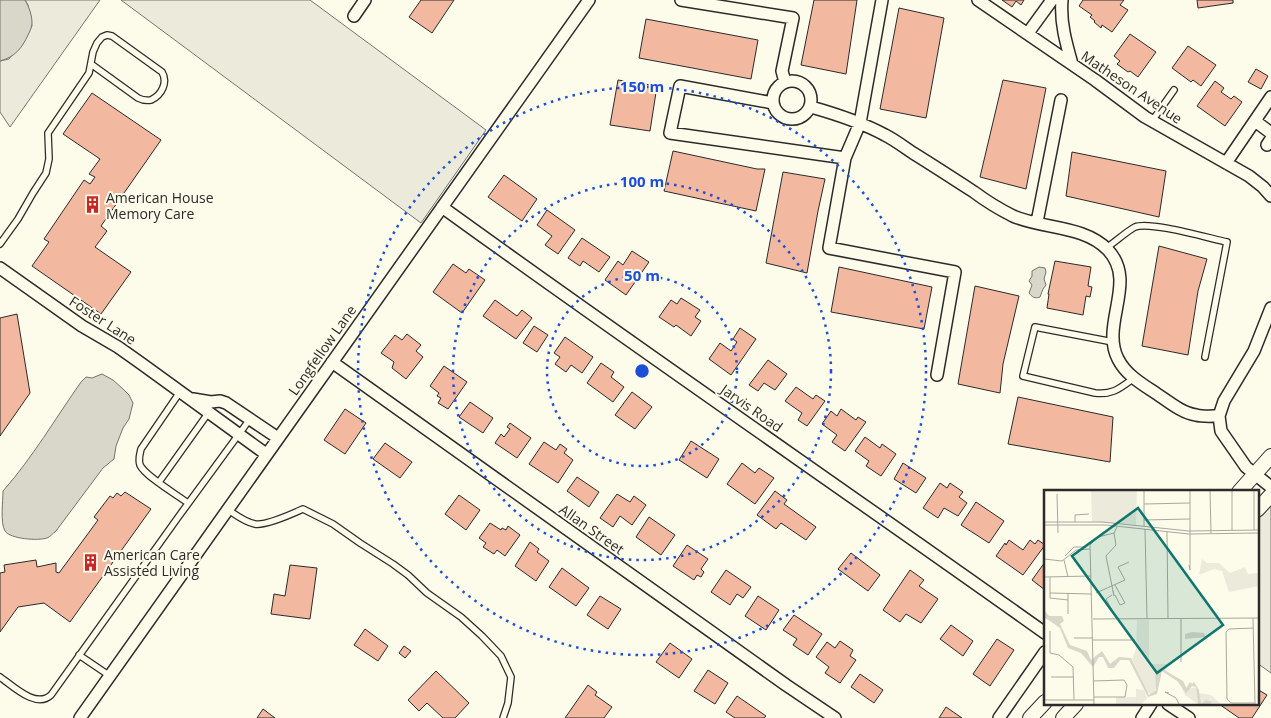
<svg xmlns="http://www.w3.org/2000/svg" width="1271" height="718" viewBox="0 0 1271 718" font-family="'Open Sans',sans-serif">
<rect width="100%" height="100%" fill="#fdfbea"/>
<path fill="#ecebdb" stroke="#74746e" d="M25,0H100L10,127L0,112V61L9,59L32,26L28,5Z
M121,0H310L486,130L421,223Z
M1271,495V673L1257,663V510Z"/>
<path fill="#d8d7c9" stroke="#74746e" d="M0,0H25C29,7 32,15 32,23C32,27 30,31 28,35C22,48 15,57 0,61Z
M1039,267L1045,268L1046,272L1044,279L1046,285L1043,289L1040,297C1035,299 1032,297 1029,293L1032,285L1029,281L1032,276V271Z
M102,374L113,380L123,389L129,395L133,403L129,419L123,428L116,446L114,459L103,468L56,531C53,533 50,537 47,538C38,541 10,539 5,531C0,523 3,501 3,491C33,457 55,419 81,382L86,377L92,378Z"/>
<path fill="#f2b8a0" stroke="#2b2b2b" d="M421,0H454L432,33L409,17Z
M814,0H857L846,74L801,65Z
M1002,0H1024L1021,5L1016,1L1012,7Z
M1083,0H1124L1120,5L1128,10L1112,32L1102,25L1101,28L1094,22L1095,21L1090,17L1092,15L1079,6Z
M1197,0H1233V3L1198,8Z
M899,8L944,18L926,118L880,109Z
M646,19L758,40L751,79L639,58Z
M1130,34L1156,52L1138,77L1130,71L1128,72L1117,64L1120,61L1114,56Z
M1188,46L1216,65L1201,86L1193,80L1191,82L1172,68Z
M1256,69L1268,76L1261,89L1248,82Z
M618,80L657,86L650,131L610,125Z
M1003,80L1046,88L1026,189L980,177Z
M1215,81L1224,88L1221,92L1231,99L1234,96L1242,102L1225,126L1197,106Z
M92,93L161,140L101,226L107,231L95,247L131,272L101,314L32,266L49,242L44,239L84,180L90,184L95,177L89,174L100,159L63,134Z
M673,151L757,169H765L756,211L664,191Z
M1072,152L1166,171L1159,217L1066,196Z
M783,172L825,179L818,211L807,273L766,263Z
M504,175L537,199L522,221L488,197Z
M547,210L575,230L558,254L545,245L552,236L537,225Z
M582,238L610,257L599,272L583,261L580,266L568,258Z
M1159,246L1207,259L1198,291L1188,355L1142,346Z
M632,251L649,262L626,295L605,280L618,261L623,265Z
M1055,261L1091,267L1088,286L1092,287L1090,297L1086,296L1083,315L1047,308L1049,294H1048Z
M453,264L466,273L469,269L485,280L462,313L433,292Z
M839,267L932,287L924,329L831,312Z
M975,286L1019,296L1003,364L1000,393L958,384Z
M681,298L700,310L695,317L701,321L691,336L676,325L674,327L659,317L671,300L677,304Z
M495,300L517,316L522,310L532,318L516,339L483,316Z
M17,314L30,393L0,436V318Z
M534,326L548,335L537,352L523,343Z
M740,328L756,339L731,375L709,359L720,343L731,351L737,342L733,339Z
M407,334L421,345L416,351L423,357L406,379L392,368L394,362L381,353L395,335L402,340Z
M565,337L593,357L582,373L571,365L566,372L555,364L560,357L554,353Z
M768,360L787,374L775,390L764,383L758,391L749,385Z
M601,363L614,372L611,377L624,387L613,402L587,383Z
M444,366L467,382L448,409L438,403L441,398L437,396L439,393L430,386Z
M796,387L813,399L816,395L825,401L807,426L798,420L802,413L785,401Z
M632,392L652,407L635,429L615,415Z
M1018,397L1113,417L1110,462L1008,444Z
M470,402L493,418L483,433L459,417Z
M345,409L366,423L345,454L324,440Z
M841,409L856,420L858,417L866,422L845,451L832,442L837,435L822,424L831,411L837,416Z
M510,423L531,438L517,458L495,443L501,434L504,437L510,429L507,427Z
M865,437L880,448L882,444L896,454L881,476L866,466L869,461L855,451Z
M691,441L719,459L707,478L679,460Z
M544,442L556,450L560,444L567,449L564,453L573,460L558,483L529,464Z
M385,443L412,462L400,478L373,459Z
M742,463L755,473L759,468L774,478L755,504L727,484Z
M903,463L926,478L916,493L894,479Z
M577,477L599,492L589,507L567,491Z
M940,483L947,488L950,483L963,492L959,497L967,503L958,516L944,508L938,518L923,508Z
M775,491L787,500L784,504L816,527L806,540L781,523L776,529L757,515Z
M125,492L151,509L70,622L44,603L18,607L0,632V573L5,572L4,565L36,560L37,567L56,563V572L59,573L98,520L94,517L110,496L113,498L117,493L121,496Z
M617,494L630,502L634,496L646,505L632,525L620,516L613,527L600,518Z
M459,495L480,510L466,530L445,514Z
M976,502L1004,521L989,543L961,525Z
M649,517L675,535L661,555L636,537Z
M490,523L501,530L502,528L506,530L508,526L520,535L505,556L497,550L494,554L483,547L486,543L479,538Z
M1009,540L1023,550L1030,540L1035,544L1038,540L1045,545L1023,575L996,556L1005,543L1006,545Z
M530,542L539,549L537,552L549,561L536,581L515,566Z
M687,545L708,559L701,569L704,572L701,577L697,575L694,580L673,566Z
M851,553L880,575L868,591L838,569Z
M1045,562V590L1032,580Z
M290,565L317,568L310,619L271,614L274,594L285,596Z
M562,568L589,588L576,606L549,587Z
M726,570L751,587L743,598L737,594L730,605L711,592Z
M910,570L924,580L919,586L938,599L921,623L906,614L900,622L883,610Z
M600,596L621,609L608,629L587,615Z
M758,596L779,610L766,630L745,616Z
M794,615L822,634L808,655L793,645L797,639L783,630Z
M951,625L973,641L963,656L940,639Z
M365,629L388,646L378,661L354,645Z
M997,639L1014,650L990,686L973,674Z
M840,641L853,650L850,656L856,660L840,683L825,673L829,667L816,657L827,642L835,648Z
M670,643L692,659L679,678L656,662Z
M404,646L411,651L405,658L399,653Z
M708,670L728,683L715,704L694,691Z
M436,671L469,703L455,718H443L427,703L419,711L408,700Z
M860,674L883,690L874,703L851,687Z
M588,685L597,692L595,695L612,707L604,718H565Z
M1257,689L1267,695L1252,718H1239L1219,704H1257Z
M737,696L766,716L764,718H735L726,712Z
M946,707L962,718H939Z
M263,709L275,718H257Z"/>
<g fill="none" stroke-linecap="round" stroke-linejoin="round">
<defs>
<path id="service" d="M1152,121L1174,90
M0,244L18,219L33,193L46,173L49,159L48,133L89,73L93,52L97,43L102,37L107,35L112,36L162,72C168,82 162,95 151,100C146,101 142,100 138,98L91,64
M1106,248C1114,243 1127,231 1135,227C1150,221 1208,238 1227,242L1205,357
M1113,342L1035,327L1023,376L1095,393C1113,395 1120,388 1134,378
M180,392L141,449C140,454 138,459 140,465C145,476 177,495 188,503
M159,482L209,412
M227,509C236,515 244,522 255,524C266,526 292,514 303,509L333,524L360,543L393,564L408,575L427,593L461,617L482,636L501,656L511,677L508,703L503,718
M79,655L110,676
M0,677C13,686 36,709 51,695L179,516L250,419"/>
<path id="minor" d="M681,0L793,18L782,71L785,82
M882,0L860,123L845,158L829,248L955,272L937,375
M978,0L1095,80L1145,117L1249,176L1263,187L1271,196
M1062,0C1060,22 1066,43 1072,64
M354,16L365,0
M1028,33L1052,0
M773 100a19 19 0 1 1 38 0a19 19 0 1 1-38 0Z
M773,103L680,86L670,133L845,158
M811,107C836,114 861,122 885,135C895,140 904,147 913,153C934,166 954,179 974,192C986,201 999,209 1013,216C1042,229 1084,225 1108,250C1138,282 1100,324 1118,359C1126,375 1142,384 1157,394C1169,402 1182,413 1196,415C1203,417 1212,416 1219,416
M1255,121L1271,133
M1267,145L1271,139
M1226,163L1271,97
M442,207C641,351 844,490 1045,633
M1037,222L1061,100
M0,268L82,326L118,347L142,364L266,454
M1271,308L1254,351L1224,401L1219,416L1221,431L1246,467L1271,487
M332,362L786,685L835,718
M193,399L211,402L220,401L226,403L278,438
M1168,704L1189,718
M80,718L589,0
M999,718L1045,652
M1142,718L1151,704"/>
<path id="tertiary" d="M1239,492L1271,456
M1257,510L1271,495
M1030,718L1045,702
M1063,718L1076,704"/>
</defs>
<use href="#service" stroke="#2b2b2b" stroke-width="8"/>
<use href="#minor" stroke="#2b2b2b" stroke-width="14"/>
<use href="#tertiary" stroke="#2b2b2b" stroke-width="16"/>
<use href="#service" stroke="#fdfbea" stroke-width="5.5"/>
<use href="#minor" stroke="#fdfbea" stroke-width="11"/>
<use href="#tertiary" stroke="#fdfbea" stroke-width="14"/>
</g>
<g fill="none" stroke="#1d4ed8" stroke-width="2.5" stroke-dasharray="2.5 5">
<circle cx="642" cy="371" r="95"/>
<circle cx="642" cy="371" r="189"/>
<circle cx="642" cy="371" r="284"/>
</g>
<defs>
<symbol id="building-bare" viewBox="-9 -9 18 18"><path d="M-4-6H4V6H1V3H-1V6H-4ZM-2.5-4.3h1.7v1.8h-1.7ZM.8-4.3h1.7v1.8H.8ZM-2.5-1h1.7V.8h-1.7ZM.8-1h1.7V.8H.8Z" fill="#c62828" stroke="#fdfbea" stroke-width="2.5" paint-order="stroke"/></symbol>
</defs>
<g fill-rule="evenodd">
<use href="#building-bare" x="80" y="192" width="25" height="25"/>
<use href="#building-bare" x="78" y="550" width="25" height="25"/>
</g>
<g text-anchor="middle" dominant-baseline="central" stroke-width="4" stroke-linejoin="round" paint-order="stroke">
<g font-size="14" fill="#2b2b2b" stroke="#fdfbea">
<text transform="translate(1132 87) rotate(34)">Matheson Avenue</text>
<text transform="translate(103 320) rotate(33)">Foster Lane</text>
<text transform="translate(322 350) rotate(-55)">Longfellow Lane</text>
<text transform="translate(752 408) rotate(35)">Jarvis Road</text>
<text transform="translate(592 529) rotate(35)">Allan Street</text>
</g>
<g font-size="14" fill="#2b2b2b" stroke="#fdfbea" text-anchor="start">
<text x="106" y="197">American House<tspan x="106" dy="16">Memory Care</tspan></text>
<text x="104" y="554">American Care<tspan x="104" dy="16">Assisted Living</tspan></text>
</g>
</g>
<g transform="translate(1044 490)">
<rect width="215" height="215" fill="#fdfbea"/>
<path d="M47,1H93L92,35L48,32ZM158,69L163,73H175L186,83L201,77L204,84L215,83V96L185,102L178,81L170,79L155,85ZM93,130H105V174H124L122,181L112,180V198L108,205L103,202L88,169L92,159ZM135,192L140,200L152,197L154,214L141,205ZM92,199L100,200L102,205L103,209L97,214H72V207H92ZM154,203L167,205L177,214H166L167,209L157,214Z" fill="#ecebdb"/>
<path d="M0,120L5,126H18L20,131L16,134L26,155L43,161L47,170L58,161L66,174L75,167L87,168L105,205L112,200L111,181L117,178L139,191L143,199L150,192L155,200L157,214L162,210L168,211L166,214H154L152,197L148,196L142,203L139,195L118,181L113,204L104,207L85,170H76L70,178H64L59,167H55L49,177L37,163L24,158L16,138L0,127ZM148,142L160,143L162,147L141,149V144Z" fill="#d8d7c9"/>
<path fill="none" stroke="#d8d7c9" stroke-width="2.5" d="M135,191L142,201L147,193"/>
<path fill="none" stroke="#a9a89e" stroke-width="1" d="M100,1V36M166,1L167,43M188,1V41M210,1V40M13,4L14,43M100,14L146,13M100,30L146,29M0,32H58L145,41L215,40M31,32V25L45,24M0,35H62L145,44L215,43M101,39L103,129M123,42L124,128M21,66L30,57H42M0,69L18,71L32,60L46,59M20,70L24,87M145,75L146,80V1M0,87L47,86M6,87V108L24,110M69,101L70,106L62,66L72,55L70,43M6,103L48,104M52,103L81,90L74,77L85,72M68,105L62,109L69,122M71,105L76,115L81,113L71,95M24,124V103M209,128L211,214M49,129L215,128M210,138L185,139L182,142L183,209L187,213H211M6,141V163L15,165L29,177L30,210M30,148H49M49,150H91M137,172V129M7,187H30M49,191L80,190L83,195L81,207H50M125,203L121,202L132,208L135,214M0,210H50M50,214L46,55L54,47L70,43L73,37"/>
<path fill="#0f766e" fill-opacity="0.15" stroke="#0f766e" stroke-width="2.5" d="M94,18L179,135L113,183L28,66Z"/>
<rect width="215" height="215" fill="none" stroke="#2b2b2b" stroke-width="2.5"/>
</g>
<circle cx="642" cy="371" r="8" fill="#1d4ed8" stroke="#fdfbea" stroke-width="2.5"/>
<g font-size="15" text-anchor="middle" font-weight="bold" fill="#1d4ed8" stroke="#fdfbea" stroke-width="4" stroke-linejoin="round" paint-order="stroke">
<text x="642" y="92">150 m</text>
<text x="642" y="187">100 m</text>
<text x="642" y="281">50 m</text>
</g>
</svg>
